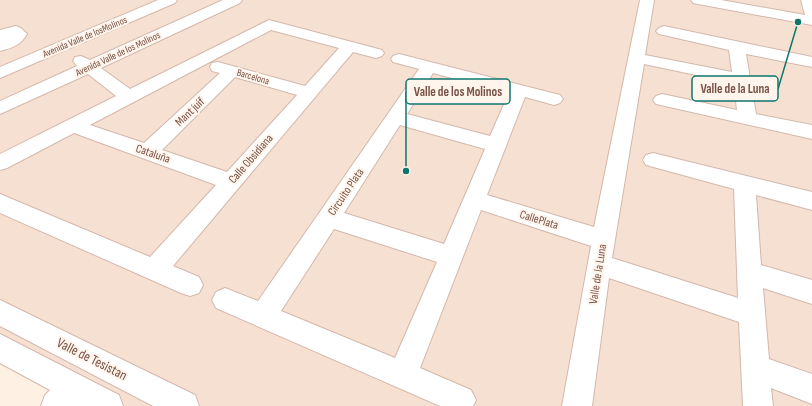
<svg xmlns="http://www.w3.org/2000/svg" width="812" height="406" viewBox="0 0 812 406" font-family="'Sofia Sans Condensed',sans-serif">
<rect width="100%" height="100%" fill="#fef0e3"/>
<path fill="#f6e0d1" d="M0,0H812V406H123L0,341Z"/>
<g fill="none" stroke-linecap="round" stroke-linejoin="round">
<defs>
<path id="minor" d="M158,0H177L175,3L0,78V67Z
M223,0H242L240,3L101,68L130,89L269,20L382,50L384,53L382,56L376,58L353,52L173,266L199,277L203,285L199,293L190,296L181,293L0,213V194L150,257L216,185L74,133L7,168L0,170V154L116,96L88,74L0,114V101L77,66L73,61L75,57L81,56L90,60ZM271,30L339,48L305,86L218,62L212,63L210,67L212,71L220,73L144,143L90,125ZM235,77L297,95L227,172L162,150Z
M640,0H654L645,55L732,72L729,50L659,34L656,31L659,28L664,26L812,57V67L746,54L756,114L812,125V139L656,104L653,100L656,96L662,94L737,110L734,83L644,64L612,258L738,298L734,189L646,165L643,160L646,155L653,153L812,192V210L756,195L761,265L812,280V304L763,288L769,359L812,374V404L771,388L773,406H743L739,322L609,278L592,406H562L591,246L481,210L420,368L471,390L476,400L473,406H440L216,308L212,300L216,292L225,288L258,301L419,69L393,62L391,59L393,56L399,54L560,95L563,99L560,103L554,105L525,97L487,195L594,227ZM433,73L509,93L490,136L407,114ZM400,125L485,149L444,244L344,213ZM334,229L437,262L395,358L281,311Z
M691,0H721L805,15L801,0H812V25L698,4L693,3Z
M16,26L21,28L27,34C21,45 12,48 0,51V40L3,39L0,40V30Z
M0,300L195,395L199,406H153L0,326Z
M0,334L119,395L123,406H41L45,395L50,390L0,363Z"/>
</defs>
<use href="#minor" stroke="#d3b8ab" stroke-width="2"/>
<use href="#minor" fill="#fff" fill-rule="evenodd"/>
</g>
<g text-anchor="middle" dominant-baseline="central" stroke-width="4" stroke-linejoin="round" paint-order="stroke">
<g font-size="10" fill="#795247" stroke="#fff5ec">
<text transform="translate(85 37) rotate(-23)">Avenida Valle de losMolinos</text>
<text transform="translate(118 54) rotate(-25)">Avenida Valle de los Molinos</text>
<text transform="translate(253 77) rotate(16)">Barcelona</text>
</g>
<g font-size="12" fill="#795247" stroke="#fff5ec">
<text transform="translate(190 112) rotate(-44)">Mant juif</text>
<text transform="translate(153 154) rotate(19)">Cataluña</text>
<text transform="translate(251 159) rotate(-49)">Calle Obsidiana</text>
<text transform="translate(346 192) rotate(-56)">Circuito Plata</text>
<text transform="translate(539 220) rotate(17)">CallePlata</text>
<text transform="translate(598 274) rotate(-81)">Valle de la Luna</text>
</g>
<g font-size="14" fill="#795247" stroke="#fff5ec">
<text transform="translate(92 359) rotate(27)">Valle de Tesistan</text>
</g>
</g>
<path fill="none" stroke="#0f766e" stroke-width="1.5" d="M798 22L778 89M406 171L406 92"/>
<g fill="#0f766e" stroke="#fff5ec" stroke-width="1.5">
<circle cx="798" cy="22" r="4"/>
<circle cx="406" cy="171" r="4"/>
</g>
<g fill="#fff5ec" stroke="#0f766e" stroke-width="1.5">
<rect x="692" y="76" width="86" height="25" rx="4"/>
<rect x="406" y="79" width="104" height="25" rx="4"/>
</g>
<g font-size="13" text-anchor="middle" font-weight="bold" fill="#795247">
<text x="735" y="93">Valle de la Luna</text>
<text x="458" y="96">Valle de los Molinos</text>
</g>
</svg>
